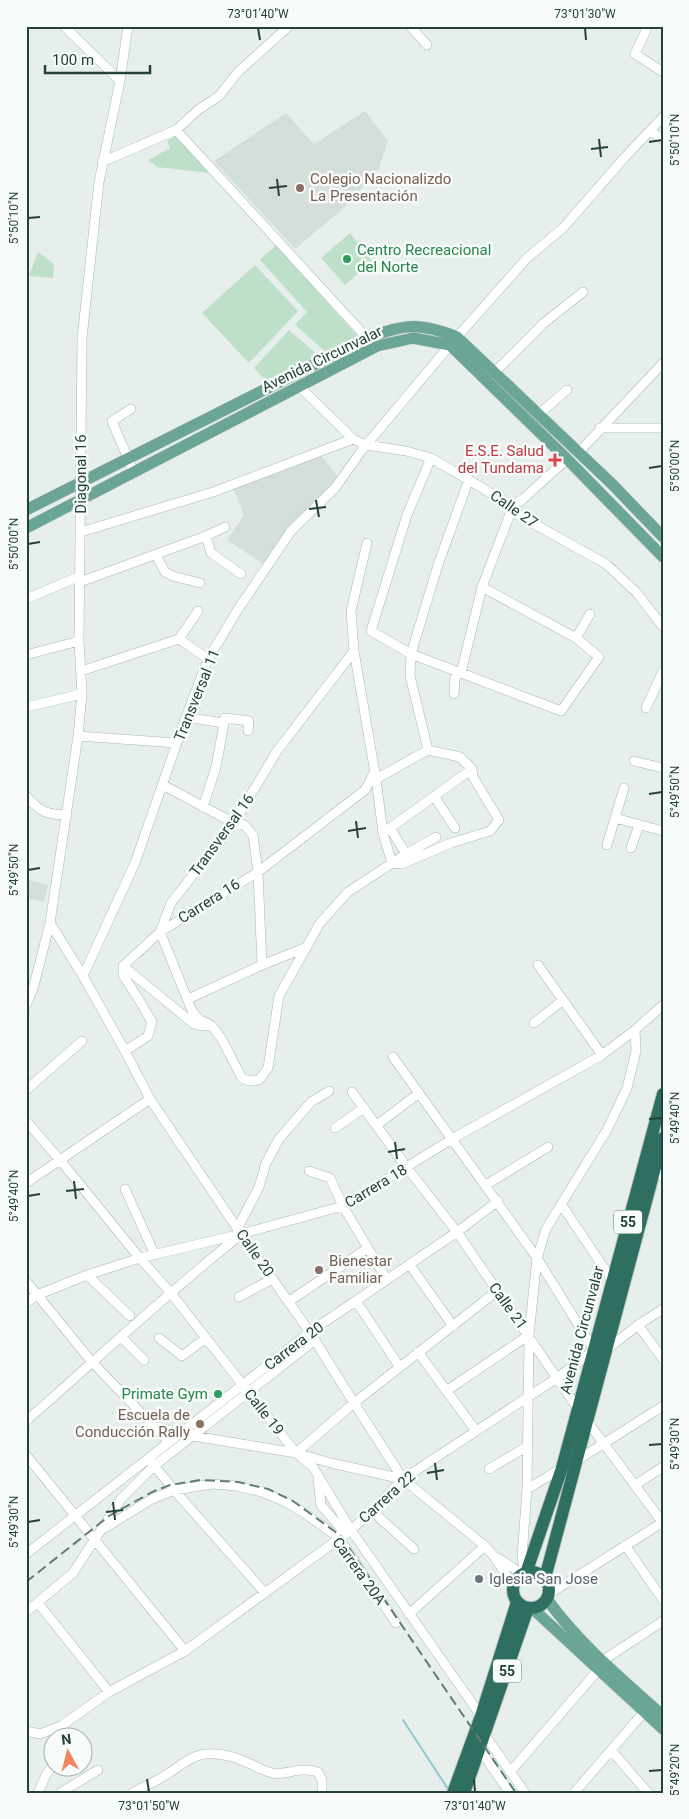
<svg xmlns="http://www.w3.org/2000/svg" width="689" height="1819" viewBox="0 0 689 1819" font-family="Roboto,sans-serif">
<rect width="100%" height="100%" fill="#e6efeb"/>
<path fill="#d4dfda" d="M365,111L388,141L379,168L344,208L295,249L214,161L286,113L314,144Z
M320,454L338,477L330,488L288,527L263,564L227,540L244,515L233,487Z
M26,879L48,885L44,902L26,898Z"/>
<path fill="#bfe0c8" d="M177,135L209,173L157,167L148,160L170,148L167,141Z
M350,233L372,261L345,285L321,258Z
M276,245L357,336L328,354L295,325L307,312L260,260Z
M38,252L54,264L53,278L29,276Z
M255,265L298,311L249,363L202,313Z
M289,330L320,357L268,383L254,368Z"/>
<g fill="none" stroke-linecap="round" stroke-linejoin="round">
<path stroke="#8ec9d4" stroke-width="2" d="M403,1720L448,1789"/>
<defs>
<path id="minor" d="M64,26L120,81
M410,26L427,45
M648,26L635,54L663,72
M176,130L367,338
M650,131L663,139
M102,162L176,130L198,110L219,96L238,72L289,26
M495,372L544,323L583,292
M300,387L353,439L366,445L406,451L431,458L513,506L518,515L606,564L637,593L663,627
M131,409L112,421L134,473
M539,414L567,390
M600,428H663
M579,452L663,363
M469,479L438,565L411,654L410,676L428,750L460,757L472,769
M225,527L206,536L211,553L241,574
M81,532L213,492L353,439
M367,543L351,611L354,651L376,779L383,833L392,863L402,864L451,843L490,831L499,820L473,777L472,769
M156,555L165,572L173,576L200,583
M80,582L206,536
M26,599L80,576
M371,631L411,654L561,711L599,657L576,638L482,587
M371,631L407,515L431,458
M576,638L590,614
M179,639L208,659
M179,639L198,611
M26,655L79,641
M81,671L179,639
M454,694L455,676L461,673L482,587L513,506L523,499L567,459
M26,707L82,694
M646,708L663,671
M186,717L223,723
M78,736L177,743
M634,761L663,768
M376,779L428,750
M163,785L234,823L244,825L253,835L258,872L262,965
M26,796C39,811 47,815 67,815
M434,796L455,828
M203,807L216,767L225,718L249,721L248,731
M615,818L663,831
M390,828L406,854
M383,833L472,769
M607,845L624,788
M631,848L639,825
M50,923L83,976L125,1051L150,1099L241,1234L309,1331L354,1403L403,1479L485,1546L493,1555L513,1585
M538,965L602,1055
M123,966L194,1024L203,1026H212L221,1038L242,1078L249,1081L259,1080L268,1068L279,996L320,923L348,892L406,854L436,837
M83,976L135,863L186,717L208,659L237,611L291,531L335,488L362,450L450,345L527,258L563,228L625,157L663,117
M188,999L262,965L307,947
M26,1005L33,989L50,923L78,736L82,694L79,641L82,338L99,182L120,81L128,26
M534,1023L563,1000
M209,1024L200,1020L193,1013L160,932L171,903L234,823L277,751L354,651
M125,1051L148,1036L152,1022L141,1003L123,975V966L160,932L258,872L365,790L375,771
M393,1057L537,1258L594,1350
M26,1090L82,1041
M352,1092L408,1169L457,1232L578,1409L663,1523
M26,1121L60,1160L138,1256L170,1292L296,1453L313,1467L351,1530L481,1716
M377,1125L419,1093
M335,1128L364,1108
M654,1165L663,1177
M309,1171L330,1178L344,1208L387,1280
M26,1183L150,1099
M486,1185L548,1147
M125,1189L155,1255
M561,1204L614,1283
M237,1229L259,1187L266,1163L279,1139L311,1102L329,1091
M410,1265L453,1326
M87,1275L130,1316
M26,1281L91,1361L169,1442
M239,1297L272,1279
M356,1301L399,1366
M288,1302L368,1248
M26,1303L37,1295L87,1275L140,1258L241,1234L343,1206L452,1139L602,1055L635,1030L663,1005
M638,1325L663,1359
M121,1337L144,1360
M159,1338L182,1356L206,1338
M418,1352L476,1431
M446,1391L529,1335
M26,1421C97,1359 165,1295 239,1236
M155,1427L193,1436L296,1453L331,1463L403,1479
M296,1453L354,1403L497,1291
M26,1455L185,1651
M576,1461L663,1406
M152,1463L174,1490L265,1593
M489,1469L528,1446
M318,1479L321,1505L345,1533
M635,1485L663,1467
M527,1489L562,1468
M372,1511L414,1549
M103,1529L152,1499L174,1490L213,1484L236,1486L262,1492L284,1501L303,1512L339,1538L396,1623
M625,1545L663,1600
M26,1554L310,1332L457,1232L498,1201
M498,1558L522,1574
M525,1573L522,1557L527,1489L529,1335L537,1258L546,1229L607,1130L627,1088L636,1051L635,1030
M549,1594L663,1522
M38,1603L109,1692
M26,1612L73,1573L121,1499L154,1466L315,1340
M409,1614L485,1546
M602,1661L663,1621
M61,1726L67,1736
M26,1731L40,1734L61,1726L109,1692L185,1651L351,1530L372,1511L403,1479L557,1378L594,1350L605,1351L638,1325L663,1309
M485,1735L525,1793
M480,1750L510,1793
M611,1750L648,1793
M511,1771L599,1669
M38,1793L46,1775L52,1766
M60,1793L98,1770
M132,1793C143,1787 155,1782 166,1775C190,1759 197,1749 229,1756C244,1759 257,1769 272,1773C284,1776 300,1766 318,1772L322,1780V1793
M574,1793L644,1712"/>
<path id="major" d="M26,510L367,338C406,324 418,322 457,337L612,484L663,537
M26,528L377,346L413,338L450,345L567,459L663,557
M547,1599C579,1644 622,1679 663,1716
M532,1608L663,1729"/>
<path id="highway" d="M513 1590a18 18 0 1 1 36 0a18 18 0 1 1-36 0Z
M526,1573L562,1468L663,1094
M545,1578L663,1138
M453,1793L481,1716L517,1602
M464,1793L528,1608"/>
</defs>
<use href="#minor" stroke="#a8b8b2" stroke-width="10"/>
<use href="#major" stroke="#c2cac8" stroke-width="12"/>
<use href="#highway" stroke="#c2cac8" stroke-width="14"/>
<use href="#minor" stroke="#fff" stroke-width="9"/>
<use href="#major" stroke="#6aa596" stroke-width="11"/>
<use href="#highway" stroke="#2f6f62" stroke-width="12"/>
<path stroke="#5f7d75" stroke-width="2" stroke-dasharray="10 5" stroke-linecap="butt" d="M26,1582L109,1516L152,1492L170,1485L200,1480L238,1482L268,1489L293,1501L341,1536L516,1793"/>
</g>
<path fill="none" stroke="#24423a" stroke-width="2" d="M258,28L260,40M585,28L586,40M599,139L601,157M649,142L662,140M591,149L608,147M277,179L279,196M269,188L287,186M28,218L40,217M649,468L662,466M316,500L319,517M309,509L326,507M28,544L40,542M649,794L662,792M356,821L358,838M348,831L366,828M28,870L40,868M649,1119L662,1118M395,1142L397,1159M388,1152L405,1149M74,1181L76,1199M66,1191L84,1189M28,1196L40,1194M649,1445L662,1444M435,1463L437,1480M427,1473L444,1470M113,1502L115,1520M106,1512L123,1510M28,1522L40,1520M649,1771L662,1770M147,1779L149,1792M474,1779L475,1792"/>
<g fill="#8d6e63" stroke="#f7fbf9" stroke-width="2">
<circle cx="300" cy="188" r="5"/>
<circle cx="319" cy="1270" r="5"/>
<circle cx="200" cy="1424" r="5"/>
</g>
<g fill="#2e9e5b" stroke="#f7fbf9" stroke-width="2">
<circle cx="347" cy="259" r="5"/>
<circle cx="218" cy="1394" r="5"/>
</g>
<path fill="#e0444e" stroke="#f7fbf9" stroke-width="2" d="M552.5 452.5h5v5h5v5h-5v5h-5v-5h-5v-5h5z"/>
<circle fill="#6b7280" stroke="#f7fbf9" stroke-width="2" cx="479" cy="1579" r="5"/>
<g text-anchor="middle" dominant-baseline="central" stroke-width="5" stroke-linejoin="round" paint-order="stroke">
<g fill="#f7fbf9" stroke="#637a73" stroke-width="1">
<rect x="614" y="1210.5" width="28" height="23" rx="4"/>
<rect x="493" y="1659.5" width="28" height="23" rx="4"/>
</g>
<g font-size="14" font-weight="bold" fill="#24423a">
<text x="628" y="1222">55</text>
<text x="507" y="1671">55</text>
</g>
<g font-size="15" fill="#785e54" stroke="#f7fbf9" text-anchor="start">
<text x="310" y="179">Colegio Nacionalizdo<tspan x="310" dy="17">La Presentación</tspan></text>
<text x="329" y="1261">Bienestar<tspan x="329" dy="17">Familiar</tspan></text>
<text x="190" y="1415" text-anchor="end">Escuela de<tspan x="190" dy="17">Conducción Rally</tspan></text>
</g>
<g font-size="15" fill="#27864d" stroke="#f7fbf9" text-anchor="start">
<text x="357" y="250">Centro Recreacional<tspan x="357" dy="17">del Norte</tspan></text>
<text x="208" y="1394" text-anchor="end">Primate Gym</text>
</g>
<g font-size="15" fill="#24423a" stroke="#f7fbf9">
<text transform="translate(322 359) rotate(-26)">Avenida Circunvalar</text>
<text transform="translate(81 474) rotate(-90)">Diagonal 16</text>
<text transform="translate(514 509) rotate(35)">Calle 27</text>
<text transform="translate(197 695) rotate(-68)">Transversal 11</text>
<text transform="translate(222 835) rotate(-54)">Transversal 16</text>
<text transform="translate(209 901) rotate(-32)">Carrera 16</text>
<text transform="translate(376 1186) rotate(-31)">Carrera 18</text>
<text transform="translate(255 1253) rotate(55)">Calle 20</text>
<text transform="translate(508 1306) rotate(54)">Calle 21</text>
<text transform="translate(582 1330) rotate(-75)">Avenida Circunvalar</text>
<text transform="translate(294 1346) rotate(-37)">Carrera 20</text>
<text transform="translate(264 1412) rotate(52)">Calle 19</text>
<text transform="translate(387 1497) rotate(-42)">Carrera 22</text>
<text transform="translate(359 1571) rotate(54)">Carrera 20A</text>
</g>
<g font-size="15" fill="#be3a42" stroke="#f7fbf9" text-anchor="end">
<text x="544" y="451">E.S.E. Salud<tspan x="544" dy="17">del Tundama</tspan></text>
</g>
<g font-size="15" fill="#5b616d" stroke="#f7fbf9" text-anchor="start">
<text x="489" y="1579">Iglesia San Jose</text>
</g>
</g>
<rect width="689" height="1819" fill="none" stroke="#f7fbf9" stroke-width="55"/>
<g transform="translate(68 1752) rotate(353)"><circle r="24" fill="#f7fbf9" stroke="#a3b1ad"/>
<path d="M0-4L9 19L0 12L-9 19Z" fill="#f4845f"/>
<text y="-8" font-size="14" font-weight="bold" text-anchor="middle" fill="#24423a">N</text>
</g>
<path d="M45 65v8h105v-8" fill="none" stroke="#24423a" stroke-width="2.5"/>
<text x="52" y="65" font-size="15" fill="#24423a" stroke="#f7fbf9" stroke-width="4" paint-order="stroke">100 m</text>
<rect x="28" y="28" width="634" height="1764" fill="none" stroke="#24423a" stroke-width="2"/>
<g font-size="12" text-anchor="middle" fill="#24423a">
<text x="258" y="18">73°01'40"W</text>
<text x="585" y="18">73°01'30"W</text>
<text transform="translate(675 140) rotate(-90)" y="4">5°50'10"N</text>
<text transform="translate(14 218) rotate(-90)" y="4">5°50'10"N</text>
<text transform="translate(675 466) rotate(-90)" y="4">5°50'00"N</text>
<text transform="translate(14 544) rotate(-90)" y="4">5°50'00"N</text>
<text transform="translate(675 792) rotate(-90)" y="4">5°49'50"N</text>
<text transform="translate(14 870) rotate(-90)" y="4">5°49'50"N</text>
<text transform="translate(675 1118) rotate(-90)" y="4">5°49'40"N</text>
<text transform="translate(14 1196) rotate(-90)" y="4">5°49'40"N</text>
<text transform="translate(675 1444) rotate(-90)" y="4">5°49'30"N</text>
<text transform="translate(14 1522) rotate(-90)" y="4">5°49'30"N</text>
<text transform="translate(675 1770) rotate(-90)" y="4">5°49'20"N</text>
<text x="149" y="1810">73°01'50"W</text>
<text x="475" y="1810">73°01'40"W</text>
</g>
</svg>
